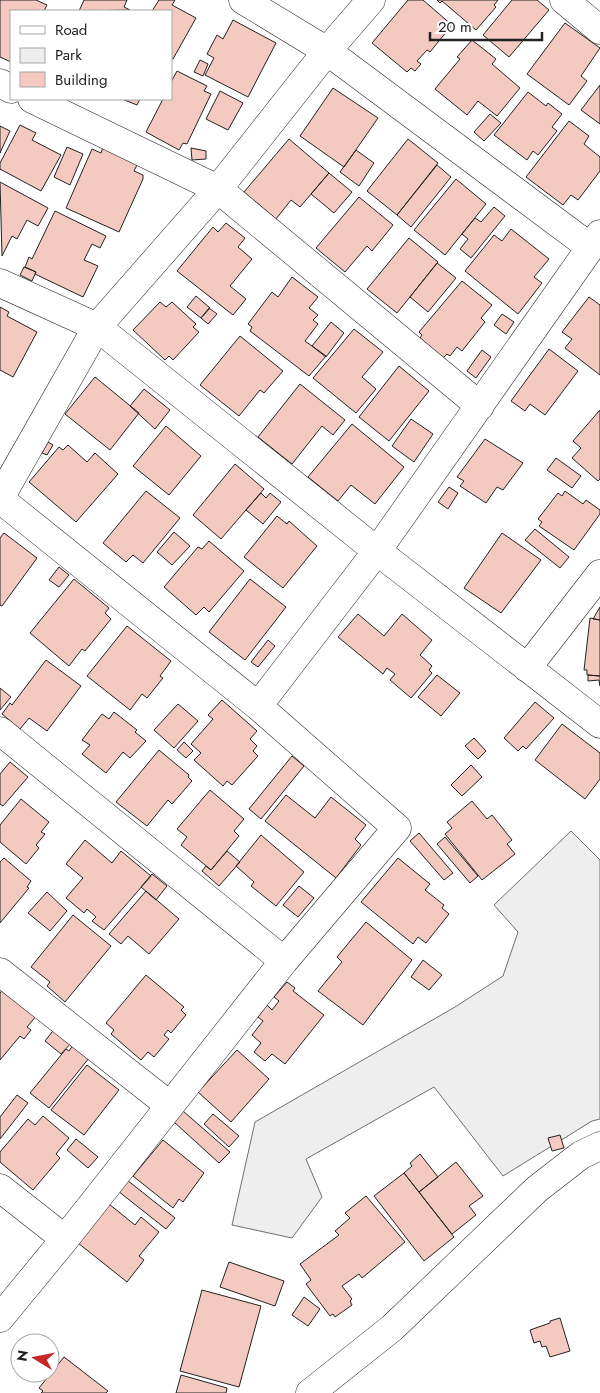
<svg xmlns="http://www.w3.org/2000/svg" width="600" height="1393" viewBox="0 0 600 1393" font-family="Jost,sans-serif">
<rect width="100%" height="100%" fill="#fff"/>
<path fill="#eee" stroke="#6f6f6f" d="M571,831L600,860V1119L592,1121L503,1176L434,1087L306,1159L322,1197L292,1238L232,1225L255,1122L455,1007L503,976L518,932L494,905Z"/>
<path fill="#f3c9c0" stroke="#222" d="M0,0H36L47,5L44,11H11V62L0,57Z
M84,0H127L124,7L130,10L79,11Z
M159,0H175L172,5L196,18L173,59L171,58V11H152Z
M408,0H423L452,25L430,52L427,50L417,61L421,64L415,71L411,68L407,72L372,43Z
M437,0H498L494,5L496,7L476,30L442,1L440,3Z
M512,0H537L549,10L509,57L483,35Z
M233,20L276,43L248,97L205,75L214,58L207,54L217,35L223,39Z
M565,23L600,48L581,76L587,81L569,105L527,74Z
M472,40L496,59L492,64L520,88L497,116L478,101L467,115L435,89L460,59L457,57Z
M200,60L208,64L203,76L194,72Z
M177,71L207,86L204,91L211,94L187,144L183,143L179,150L146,132L163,99H171V82Z
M600,85V124L581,110Z
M333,88L378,118L344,167L300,136Z
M220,91L243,103L228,130L206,119Z
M528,92L546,106L548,103L562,114L552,127L557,131L538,155L533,151L527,160L494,135Z
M122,99H140L137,105Z
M490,114L501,123L484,141L474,132Z
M569,121L589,136L584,144L600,157V171L578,200L571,195L563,205L526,177Z
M20,125L36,133L32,140L61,155L41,191L0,169V163Z
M0,126L10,131L0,153Z
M289,139L329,173L300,207L291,200L276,219L244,192Z
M408,139L438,163L397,215L367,191Z
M67,147L83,154L70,185L54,177Z
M103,147L138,163L134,171L143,175V179L119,232L66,208L92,149L101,153Z
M191,148L206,151V159L192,160Z
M356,150L374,163L359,186L340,172Z
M437,165L451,177L411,227L397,215Z
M329,173L352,192L334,213L311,194Z
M456,179L486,204L445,255L414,230Z
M0,182L48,208L38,226L27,220L17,239L12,236L2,256Z
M359,197L393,225L372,251L367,246L345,272L316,248Z
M494,207L505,216L471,258L460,249L468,239L462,234L475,218L481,222Z
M55,211L106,236L100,248L92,244L84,260L98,266L83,297L35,274L36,272L25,267L29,257L32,259Z
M226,223L245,238L238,247L252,259L230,286L246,299L233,315L177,271L213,227L218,232Z
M511,229L549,259L534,277L542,283L518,314L465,271L494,235L502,241Z
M409,238L438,262L397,313L367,289Z
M437,263L456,278L428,312L410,297Z
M24,267L36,272L32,281L20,275Z
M292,277L318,297L309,308L318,315L313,320L318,324L305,341L326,356L309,376L250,331L252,327L248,324L272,292L278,297Z
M462,281L492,305L481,318L485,322L462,351L457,347L450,356L447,354L443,358L420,338L422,335L419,332Z
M196,296L210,308L201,318L187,307Z
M589,297L600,305V375L565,348L572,339L562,332Z
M160,302L166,307L172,302L196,324L193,327L199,332L173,360L169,356L165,360L133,330Z
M0,307L9,312L7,316L37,332L13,377L0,370Z
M209,308L217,314L208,324L201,318Z
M502,314L514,322L506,334L494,325Z
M331,322L344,333L326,357L312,346Z
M354,329L383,352L362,377L376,389L356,413L313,378Z
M240,336L283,371L264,393L260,390L239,416L200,385Z
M549,349L578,371L545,415L530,404L525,411L511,401Z
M482,350L491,357L476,378L467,371Z
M399,366L429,391L389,441L359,417Z
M95,377L139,413L110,450L65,414Z
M300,384L345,420L333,435L322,426L292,464L258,437Z
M144,389L170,410L155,429L130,406Z
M600,410V479L598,481L572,458L581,448L573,441Z
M411,419L433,434L414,462L392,446Z
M352,424L404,467L375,504L351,485L338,501L308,477Z
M166,426L201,456L169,495L133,466Z
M485,439L523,463L503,490L497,487L486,503L460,486L464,481L457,477Z
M48,442L53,445L47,455L42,453Z
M68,445L87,462L95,453L118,474L76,522L29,482L59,447L63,450Z
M556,458L581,476L572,488L547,470Z
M235,464L264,489L221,539L193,515Z
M449,487L458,493L448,509L438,502Z
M146,491L180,518L143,563L133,555L126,562L103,543Z
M565,491L583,504L586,500L600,510V514L574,550L539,526L542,522L538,519L558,493L562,496Z
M261,493L266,498L270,493L281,502L263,524L246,510Z
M277,516L287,524L289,521L317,546L283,588L244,557Z
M535,529L569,557L560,568L525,540Z
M174,532L190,546L172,565L157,552Z
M4,533L37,558L2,606L0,605V538Z
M502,533L541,560L501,613L464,588Z
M209,541L244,571L209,612L204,607L196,615L164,587L198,547L202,549Z
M59,567L69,575L59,587L49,580Z
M74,579L109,608L105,613L111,619L85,651L82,649L69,666L30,633Z
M250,579L286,607L245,660L209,632Z
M600,607V620L593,619Z
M358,614L384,636L402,614L432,640L420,655L432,666L429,670L432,673L411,698L390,680L395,674L387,668L383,674L338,637Z
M590,618L600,620V676L587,675V670H584Z
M127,626L171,661L160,676L163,678L147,698L142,694L130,710L87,676Z
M268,640L275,646L258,667L251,662Z
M46,660L81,686L47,731L29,718L20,729L2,714L10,703L12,705Z
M437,675L460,693L441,716L418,697Z
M588,675L600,676V686L599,680L588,681Z
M0,688L11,697L0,710Z
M222,700L257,731L250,739L257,746L253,751L258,756L232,785L227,781L223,786L194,760L201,753L191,744L213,719L208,715Z
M535,702L554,718L526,749L523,746L518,751L504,738Z
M178,704L198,721L174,748L154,730Z
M114,712L137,730L135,732L146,741L130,758L123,752L106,773L82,754L90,745L82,740L102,714L109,719Z
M562,724L600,753V779L585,799L535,760Z
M474,738L486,751L478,759L465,746Z
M184,742L193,751L186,758L177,750Z
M159,750L189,775L188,777L192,781L172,804L168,800L147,826L116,802Z
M292,756L304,766L261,819L249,809Z
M10,762L28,777L3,806L0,804V774Z
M471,765L482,777L462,796L451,785Z
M210,790L244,819L234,831L239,836L211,870L181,845L187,837L177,829Z
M286,795L315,818L331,797L366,825L355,839L361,845L336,878L265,821Z
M21,799L49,822L41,832L45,834L36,845L39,848L26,864L0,842V825Z
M472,801L487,819L492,815L512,840L507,844L515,854L482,880L445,834L452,828L447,822Z
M419,833L453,873L444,880L410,841Z
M261,835L304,872L276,906L251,886L254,882L236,866Z
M445,837L478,876L470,883L437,844Z
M85,840L112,863L121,851L151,876L104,930L92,921L96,917L87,909L84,913L66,898L83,878L66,864Z
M227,851L240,862L219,886L202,871L206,866L211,870Z
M4,858L31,881L27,887L29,888L0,923V862Z
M398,858L430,884L425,890L444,905L442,908L449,914L426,943L418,937L413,944L361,902Z
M152,874L167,886L156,900L141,887Z
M299,886L314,898L298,917L283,905Z
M146,891L179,919L149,954L128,936L121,944L109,934Z
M47,892L67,911L50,931L28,913Z
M73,915L111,946L65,1002L47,986L50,982L31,967Z
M366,922L412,960L363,1025L318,991L342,962L337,957Z
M423,960L442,975L429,990L411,977Z
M146,975L184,1007L181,1010L186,1015L171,1033L168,1030L164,1035L169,1039L154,1057L148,1052L141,1060L111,1034L114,1030L106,1023Z
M287,982L295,988L293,991L324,1015L285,1064L272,1054L265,1061L254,1052L261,1043L252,1035L263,1021L258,1017L267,1005L272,1010L279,1001L274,997Z
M4,988L37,1015L27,1027L31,1030L24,1039L20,1036L0,1060V993Z
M56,1027L73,1041L61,1054L45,1041Z
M73,1045L89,1058L49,1108L30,1093L66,1049L69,1051Z
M237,1050L269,1079L231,1122L198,1092Z
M87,1065L119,1090L84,1135L51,1110Z
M17,1095L28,1103L0,1139V1117Z
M183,1111L230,1152L219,1163L174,1122Z
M213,1114L239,1136L229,1147L204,1124Z
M43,1116L69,1138L56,1154L60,1158L33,1190L0,1162V1152L28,1119L35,1125Z
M560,1135L564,1148L552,1151L548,1138Z
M76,1139L98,1157L88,1168L67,1150Z
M163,1140L204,1173L183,1202L179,1199L173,1208L133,1176Z
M420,1154L438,1177L419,1192L404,1173L412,1166L410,1163Z
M456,1162L483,1196L469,1206L476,1215L452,1234L419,1192Z
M404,1173L454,1237L424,1261L374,1196Z
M127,1180L175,1218L166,1229L118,1191Z
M366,1196L405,1242L362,1278L359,1274L342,1286L352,1299L350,1301L352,1305L335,1317L333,1314L330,1316L306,1284L311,1280L300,1264L339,1235L335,1231L350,1218L345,1213Z
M109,1204L135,1225L141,1217L159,1232L139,1256L144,1260L127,1282L78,1243Z
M229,1262L284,1281L275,1306L220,1287Z
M202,1290L261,1306L239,1387L180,1371Z
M304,1297L320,1309L308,1326L292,1315Z
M560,1318L570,1351L550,1357L546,1346L542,1347L540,1341L534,1343L530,1330L550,1323V1321Z
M64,1357L108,1391L106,1393H41L43,1391L39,1388Z
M181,1375L227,1388L226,1393H176Z"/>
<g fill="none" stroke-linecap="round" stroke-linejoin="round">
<defs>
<path id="street" d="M243,0L327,51L590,247
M564,0L600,30
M0,83L11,89
M32,99L218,189L480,406
M0,283L97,327L377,551L600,724
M0,498L97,327L218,189L327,51L371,0
M0,499L258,706L397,828L284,961L65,1239L0,1318
M527,668L600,574
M258,706L377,551L600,234
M0,731L284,961
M0,972L169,1105
M0,1188L65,1239
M310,1393L392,1328L537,1189L581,1155L600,1146"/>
</defs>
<use href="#street" stroke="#222" stroke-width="29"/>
<use href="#street" stroke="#fff" stroke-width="28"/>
</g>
<rect x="10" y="10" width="162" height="90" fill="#ffffff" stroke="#a7a7a7"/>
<rect x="20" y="26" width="25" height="8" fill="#ffffff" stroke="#a7a7a7"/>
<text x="55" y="35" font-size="15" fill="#222222">Road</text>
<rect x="20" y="48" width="25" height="15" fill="#eeeeee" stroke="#a7a7a7"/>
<text x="55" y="60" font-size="15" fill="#222222">Park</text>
<rect x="20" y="72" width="25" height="15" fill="#f3c9c0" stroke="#a7a7a7"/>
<text x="55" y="85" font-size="15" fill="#222222">Building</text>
<g transform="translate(35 1358) rotate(280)"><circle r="24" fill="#ffffff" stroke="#a7a7a7"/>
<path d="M0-4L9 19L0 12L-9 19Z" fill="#c62828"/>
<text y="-8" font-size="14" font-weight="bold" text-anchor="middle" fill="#222222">N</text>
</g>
<path d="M430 32v8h112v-8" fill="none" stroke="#222222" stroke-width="2.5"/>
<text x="438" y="32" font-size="15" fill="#222222" stroke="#ffffff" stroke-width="4" paint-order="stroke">20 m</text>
</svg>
